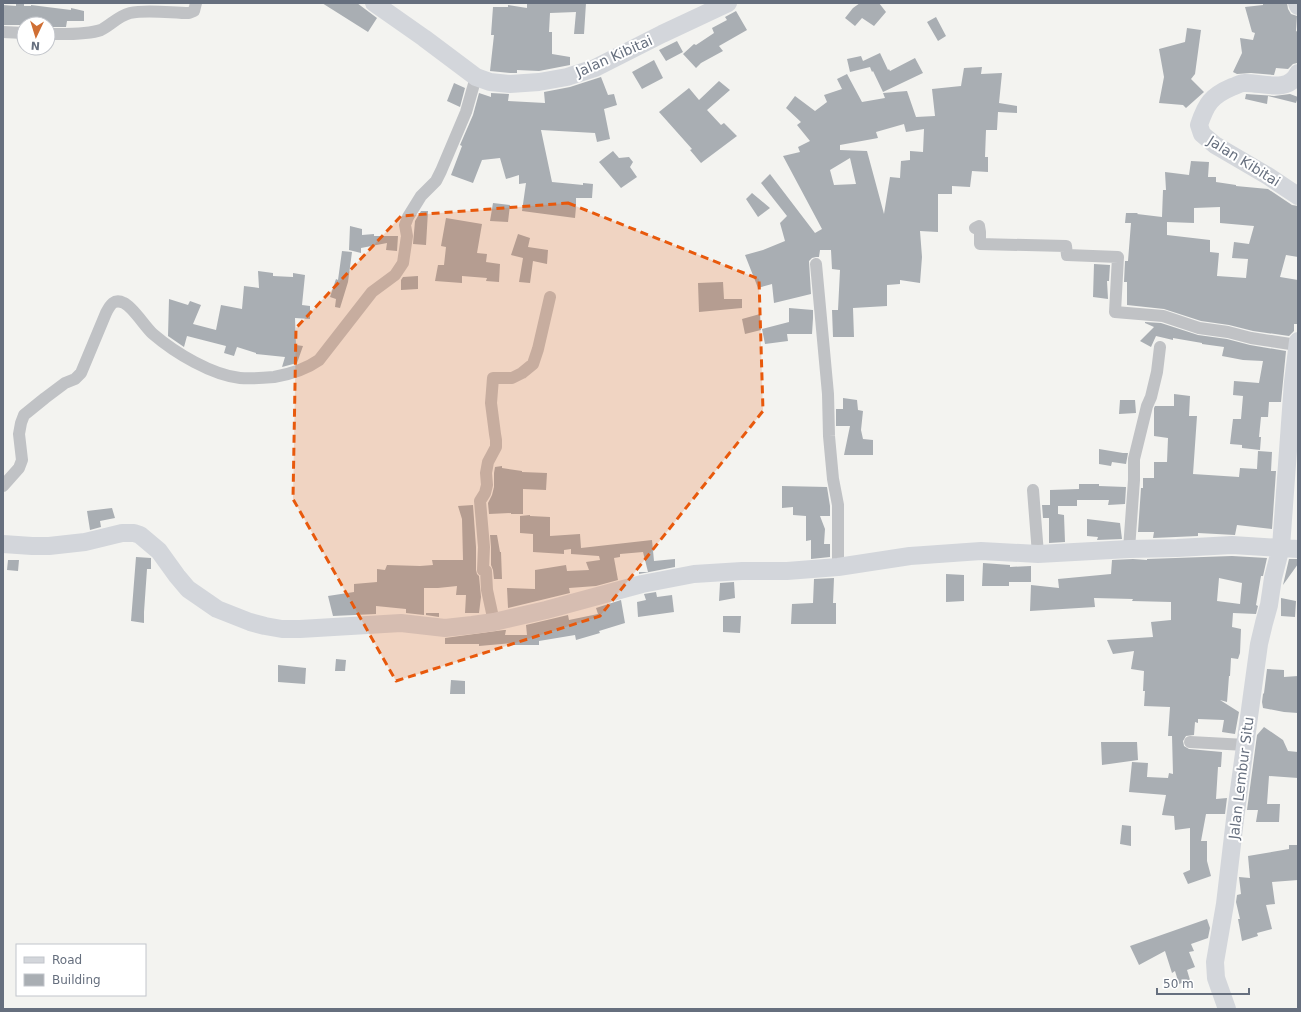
<svg xmlns="http://www.w3.org/2000/svg" width="1301" height="1012" viewBox="0 0 1301 1012" font-family="'DejaVu Sans',sans-serif">
<rect width="100%" height="100%" fill="#f3f3f0"/>
<path fill="#a9aeb3" fill-rule="evenodd" d="M16,3H24V6H31V5L71,10V8L84,11V21H67L66,27H48V24H24V25H3V5L16,6Z
M322,3H357L377,18L368,32Z
M527,3H586L584,34H574L576,12L550,13L549,32H552V54L570,57V65L539,71L517,70V73H510L490,71L494,35H491L493,7H508V5L527,8Z
M860,3H879L886,12L874,26L862,18L855,26L845,18L853,8Z
M1263,3H1287L1288,9L1291,14L1297,16L1296,31L1298,32L1297,63L1293,64L1288,69L1276,68L1274,75L1251,73L1237,74L1233,72L1242,53L1240,38L1253,40L1255,33L1252,32L1245,7L1263,5Z
M736,11L747,30L719,46L723,51L701,63L696,68L683,54L694,44L696,45L714,33L712,28L727,20L725,17Z
M936,17L946,36L938,41L927,22Z
M1187,28L1201,30L1195,74L1191,79L1204,92L1186,108L1183,105L1159,103L1164,77L1159,49L1185,42Z
M677,41L683,52L666,61L659,50Z
M880,53L888,70L889,69L890,71L915,58L923,73L883,92L873,71L872,72L870,67L850,72L847,59L861,56L863,61Z
M654,60L663,78L642,89L632,72Z
M982,67L981,74L1002,73L999,103L1017,106V113L998,112L997,130H986L985,157H988V172L972,171L970,187L952,186V194H938V232L920,231L922,257L920,283L900,280V284L887,285V306L853,308L854,337H833L832,310H838L840,270L832,269L831,250H820L819,257H816L812,258L809,261L811,294L774,303L772,284L758,288L745,255L763,250L785,241L780,223L787,216L761,183L770,174L815,233L822,229L783,156L800,152L798,147L810,141L797,125L801,122L786,108L795,96L815,111L827,102L824,95L842,89L837,79L847,74L862,102L885,98L883,93L907,91L916,117L935,116L932,89L961,86L964,68ZM904,124L906,132L924,129L923,152L910,151V160L901,161L900,178L890,177L884,214L867,151L840,150V145L878,138L876,132ZM850,158L856,184L834,185L830,170Z
M601,77L608,95L614,94L617,105L604,109L610,139L597,142L595,133L541,130L552,182L583,185V183L593,184L592,198H576V207L575,218L522,211L526,183L519,184V175L506,179L500,158L482,160L473,183L451,175L462,146L460,145L473,115L479,93L491,97V93L509,94L508,101L545,103L544,92L570,87Z
M719,81L730,90L707,110L721,125L724,123L737,136L701,163L690,150L692,149L659,112L689,88L699,100Z
M454,83L465,88L460,107L447,101Z
M1246,94L1274,96L1290,94L1298,97L1296,103L1268,96L1267,104L1245,99Z
M613,151L619,158L629,157L633,162L630,167L637,177L621,188L599,162Z
M1191,161L1209,162L1208,177H1216V182L1236,185V186L1268,189L1292,205L1298,206V257L1286,255L1280,277L1298,280L1297,324H1294V331L1289,336L1253,331L1229,325L1201,321L1164,309L1127,305V282H1124L1125,261H1128L1131,223H1125L1126,213H1138L1137,214L1162,217L1163,190H1166L1165,172L1189,175ZM1220,207V223L1254,226L1249,244L1234,242L1232,258L1248,259L1246,278L1217,276L1219,253L1210,252V240L1167,235V222L1194,223V208Z
M752,193L770,208L758,217L746,199Z
M493,203L510,205L508,222L490,221Z
M421,211H428L426,245L413,244L415,221Z
M446,218L482,224L477,253L487,254L486,262L500,264L499,282L486,281L487,278L462,276V283L435,281L438,265H444L446,247L441,246Z
M350,226L362,229V235L374,234V236H398L397,251L386,250L387,243L361,248V253L349,250Z
M518,234L530,238L528,247L548,250L547,264L533,261L530,283L519,282L523,258L511,255Z
M342,251L352,252L348,282L340,308L335,307L336,299L330,297L336,279L338,280Z
M1094,264L1110,265L1109,281H1107L1108,299L1093,297Z
M258,271L273,273V276L293,277V273L305,275L302,305L310,306V319L295,318L296,345L303,346L297,363L282,367L285,357L256,354V353L237,347L234,356L224,353L226,346L187,336L184,347L168,336L169,299L188,305L190,301L201,305L193,324L216,330L221,305L242,309L244,286L259,288Z
M418,276V289L401,290V280L403,277Z
M723,282L724,299H742V308L699,312L698,283Z
M789,308L813,310V318L812,334H787L788,341L765,344L762,329L789,322Z
M760,314L761,330L745,334L742,319Z
M1145,322L1161,323L1198,335L1227,339L1250,345L1286,351L1281,402H1269L1268,417H1261L1259,437H1261L1260,450L1242,448V445L1230,444L1233,419H1241L1243,396L1233,395L1234,381L1259,383L1263,361L1243,360L1222,356L1224,347L1202,344V343L1173,338V340L1156,336L1151,347L1140,341L1154,327L1145,323Z
M1174,394L1190,396L1189,416H1197L1193,474L1239,477L1240,468L1257,469L1258,451L1272,452L1271,471H1276L1272,529L1237,525L1235,535L1198,533V536L1153,538L1154,532H1138L1141,488H1143V478H1154V462H1167L1168,438L1154,436V408L1155,406H1174Z
M843,398L857,400L858,410L863,411L861,430L863,439L873,440V455H844L850,426H836V409H843Z
M1120,400H1135L1136,413L1119,414Z
M1099,449L1123,453H1128L1126,464L1112,462L1111,466L1099,464Z
M502,466V468L522,471V472L547,473L546,490L523,489V514H511V513L489,514L488,503L492,495L494,487V473L495,467Z
M1079,484H1099V486L1126,487L1125,504L1108,505L1109,500H1077V506H1058V514L1064,515L1065,542L1049,543V518H1043L1042,505H1050V490L1079,489Z
M782,486L827,487L830,506V516H820L825,529L824,544H830V557L811,559V540L806,541V516L793,515V507L782,508Z
M473,505L476,547V570L477,574L479,576L481,597L479,613H465L466,595H456L457,586L438,588H424V615L406,613V609L376,606V614L333,616L328,596L354,592V584L377,582V569L385,570L387,565L420,566L433,565L432,560H463L462,519L458,506Z
M112,508L115,518L100,521L101,527L90,530L87,511Z
M530,515V516L550,517V536L580,534L581,548L652,540L654,561L675,559V567L639,574V572H648L643,552L620,554V557L614,558L618,580L596,586L569,588L570,593L508,608L507,588L535,589V570L566,565L567,571L589,570L586,562L600,560L599,556L571,554V549L564,550V554L533,552V534L520,533V516Z
M1087,519L1120,523L1122,539L1097,540L1098,537L1087,536Z
M490,535H497L500,552H501L502,579H494L493,570L491,565V547Z
M1232,556L1267,558L1263,576H1261L1256,605L1258,606L1256,614L1233,613L1232,627L1241,629L1240,653L1238,659L1231,658L1230,676H1229L1227,702L1220,700L1239,712L1235,734L1222,732L1224,720L1198,719V723L1195,722L1194,735L1186,736L1183,741L1184,746L1189,749L1222,752L1221,767H1218L1216,799L1227,798L1225,814H1206L1201,841H1207V861L1211,876L1188,884L1183,873L1190,870V828L1175,830L1174,816L1162,815L1166,795L1129,792L1132,762L1148,763L1147,777L1168,778L1169,773L1173,774L1172,736H1168L1170,707L1144,706L1145,691H1143L1144,671L1131,669L1134,651L1113,654L1107,640L1153,637L1151,622L1171,620V602L1132,601L1133,599L1094,598L1095,607L1030,611L1031,585L1059,588L1058,579L1111,574L1112,560L1133,559L1147,560V559ZM1219,578L1242,583L1240,604L1217,601Z
M136,557L151,558V569H147L144,612V623L131,621Z
M1289,559H1298V564L1283,585Z
M8,560H19L18,571L7,570Z
M983,563L1010,565V567L1031,566V582H1009V586H982Z
M946,574L964,575V601L946,602Z
M834,578L833,603H836V624H791L792,604L813,603L814,579Z
M734,582L735,598L719,601L720,583Z
M656,592L657,597L672,595L674,612L638,617L637,602L646,600L644,594Z
M1281,598L1296,601L1295,617L1281,616Z
M621,600L625,623L599,631L600,633L576,640L575,635L539,641V645H513V643L479,646V644H445V638L504,630H506L505,635H527L526,625L568,615L569,620L598,614L596,608Z
M426,613H439V617L426,615Z
M723,616H741L740,633L723,632Z
M336,659L346,660L345,671H335Z
M278,665L306,668L305,684L278,682Z
M1267,669L1284,670V677L1298,676V713L1284,712L1263,708L1262,702L1263,694L1264,693Z
M451,680L465,681V694H450Z
M1264,727L1283,740L1288,751L1298,752V778L1269,776L1267,804H1280L1279,822H1256L1258,810H1247L1257,735Z
M1101,742H1137L1138,760L1102,765Z
M1122,825L1131,826V846L1120,844Z
M1289,845H1298V880L1272,882L1275,904L1266,905L1272,929L1257,933L1258,936L1242,941L1238,919H1240L1236,902L1237,895L1241,894L1239,877L1250,878L1248,856L1289,849Z
M1207,919L1210,928L1208,938L1191,944L1194,951L1189,952L1195,967L1187,970L1190,980L1179,984L1175,971L1172,973L1165,951L1139,965L1130,946Z"/>
<g fill="none" stroke-linecap="round" stroke-linejoin="round">
<path stroke="#c0c2c5" stroke-width="12" d="M3,32L24,33
M48,34C63,34 87,35 101,30C111,25 118,16 130,13C147,9 172,13 189,13L194,11L196,3
M975,228L979,226L980,232V244L1066,246L1067,255L1118,257L1115,312L1163,316L1199,328L1228,332L1251,338L1297,345
M816,264L828,394L829,436L833,479L838,505V567
M3,486L19,468L22,460L19,434L21,423L24,415L45,398L65,383L75,379L81,373L106,313C110,305 114,298 124,303C133,307 145,327 153,334C175,353 212,375 240,378C251,379 263,378 274,377C291,374 305,370 319,360L372,292L395,275L403,263L407,236L405,225L408,217L421,196L436,181L441,171L466,112L476,77
M1033,490L1038,554
M1129,549L1134,480V459L1147,406L1151,397L1157,372L1160,347
M494,622L487,590L486,571L483,570L484,547L480,501L485,493L487,485L486,473L488,462L496,447V440L495,434L491,403L493,378H512L522,373L533,364L538,349L550,297
M1190,742L1246,745"/>
<path stroke="#d3d6db" stroke-width="18" d="M374,3L424,38L476,77L490,82L510,84L539,82L567,77L595,68L662,34L728,3
M1297,3L1298,6
M1298,73C1288,94 1261,82 1244,83C1240,83 1236,86 1232,87C1211,96 1206,104 1199,125L1202,134L1215,145L1268,176L1298,196
M3,544L32,546H49L85,542L122,533H134L140,535L159,551L177,576L188,589L217,609L250,622L265,626L282,629H300L401,623L445,628L472,625L494,622L546,610L642,584L694,574L742,571H787L838,567L910,556L981,551L1038,554L1129,549L1177,548L1232,545L1298,549
M1227,1009L1216,978L1215,962L1225,904L1235,819L1259,644L1264,623L1269,605L1273,578L1281,547L1293,382L1298,341"/>
</g>
<path fill="#e8590c" fill-opacity="0.2" stroke="#e8590c" stroke-width="3" stroke-dasharray="8 5" stroke-linejoin="round" d="M568,203L759,279L763,411L600,616L396,681L293,499L296,328L401,216Z"/>
<g text-anchor="middle" dominant-baseline="central" stroke-width="4" stroke-linejoin="round" paint-order="stroke">
<g font-size="14" fill="#666f7e" stroke="#fff">
<text transform="translate(614 56) rotate(-24)">Jalan Kibitai</text>
<text transform="translate(1244 161) rotate(32)">Jalan Kibitai</text>
<text transform="translate(1241 778) rotate(-83)">Jalan Lembur Situ</text>
</g>
</g>
<rect width="1301" height="1012" fill="none" stroke="#666f7e" stroke-width="8"/>
<rect x="16" y="944" width="130" height="52" fill="#ffffff" stroke="#c2c5cb"/>
<rect x="24" y="957" width="20" height="6" fill="#d3d6db" stroke="#c2c5cb"/>
<text x="52" y="964" font-size="12" fill="#666f7e">Road</text>
<rect x="24" y="974" width="20" height="12" fill="#a9aeb3" stroke="#c2c5cb"/>
<text x="52" y="984" font-size="12" fill="#666f7e">Building</text>
<g transform="translate(36 36) rotate(184)"><circle r="19" fill="#ffffff" stroke="#c2c5cb"/>
<path d="M0-3L7 15L0 10L-7 15Z" fill="#d06f34"/>
<text y="-6" font-size="11" font-weight="bold" text-anchor="middle" fill="#666f7e">N</text>
</g>
<path d="M1157 988v6h92v-6" fill="none" stroke="#666f7e" stroke-width="2"/>
<text x="1163" y="988" font-size="12" fill="#666f7e" stroke="#ffffff" stroke-width="3" paint-order="stroke">50 m</text>
</svg>
